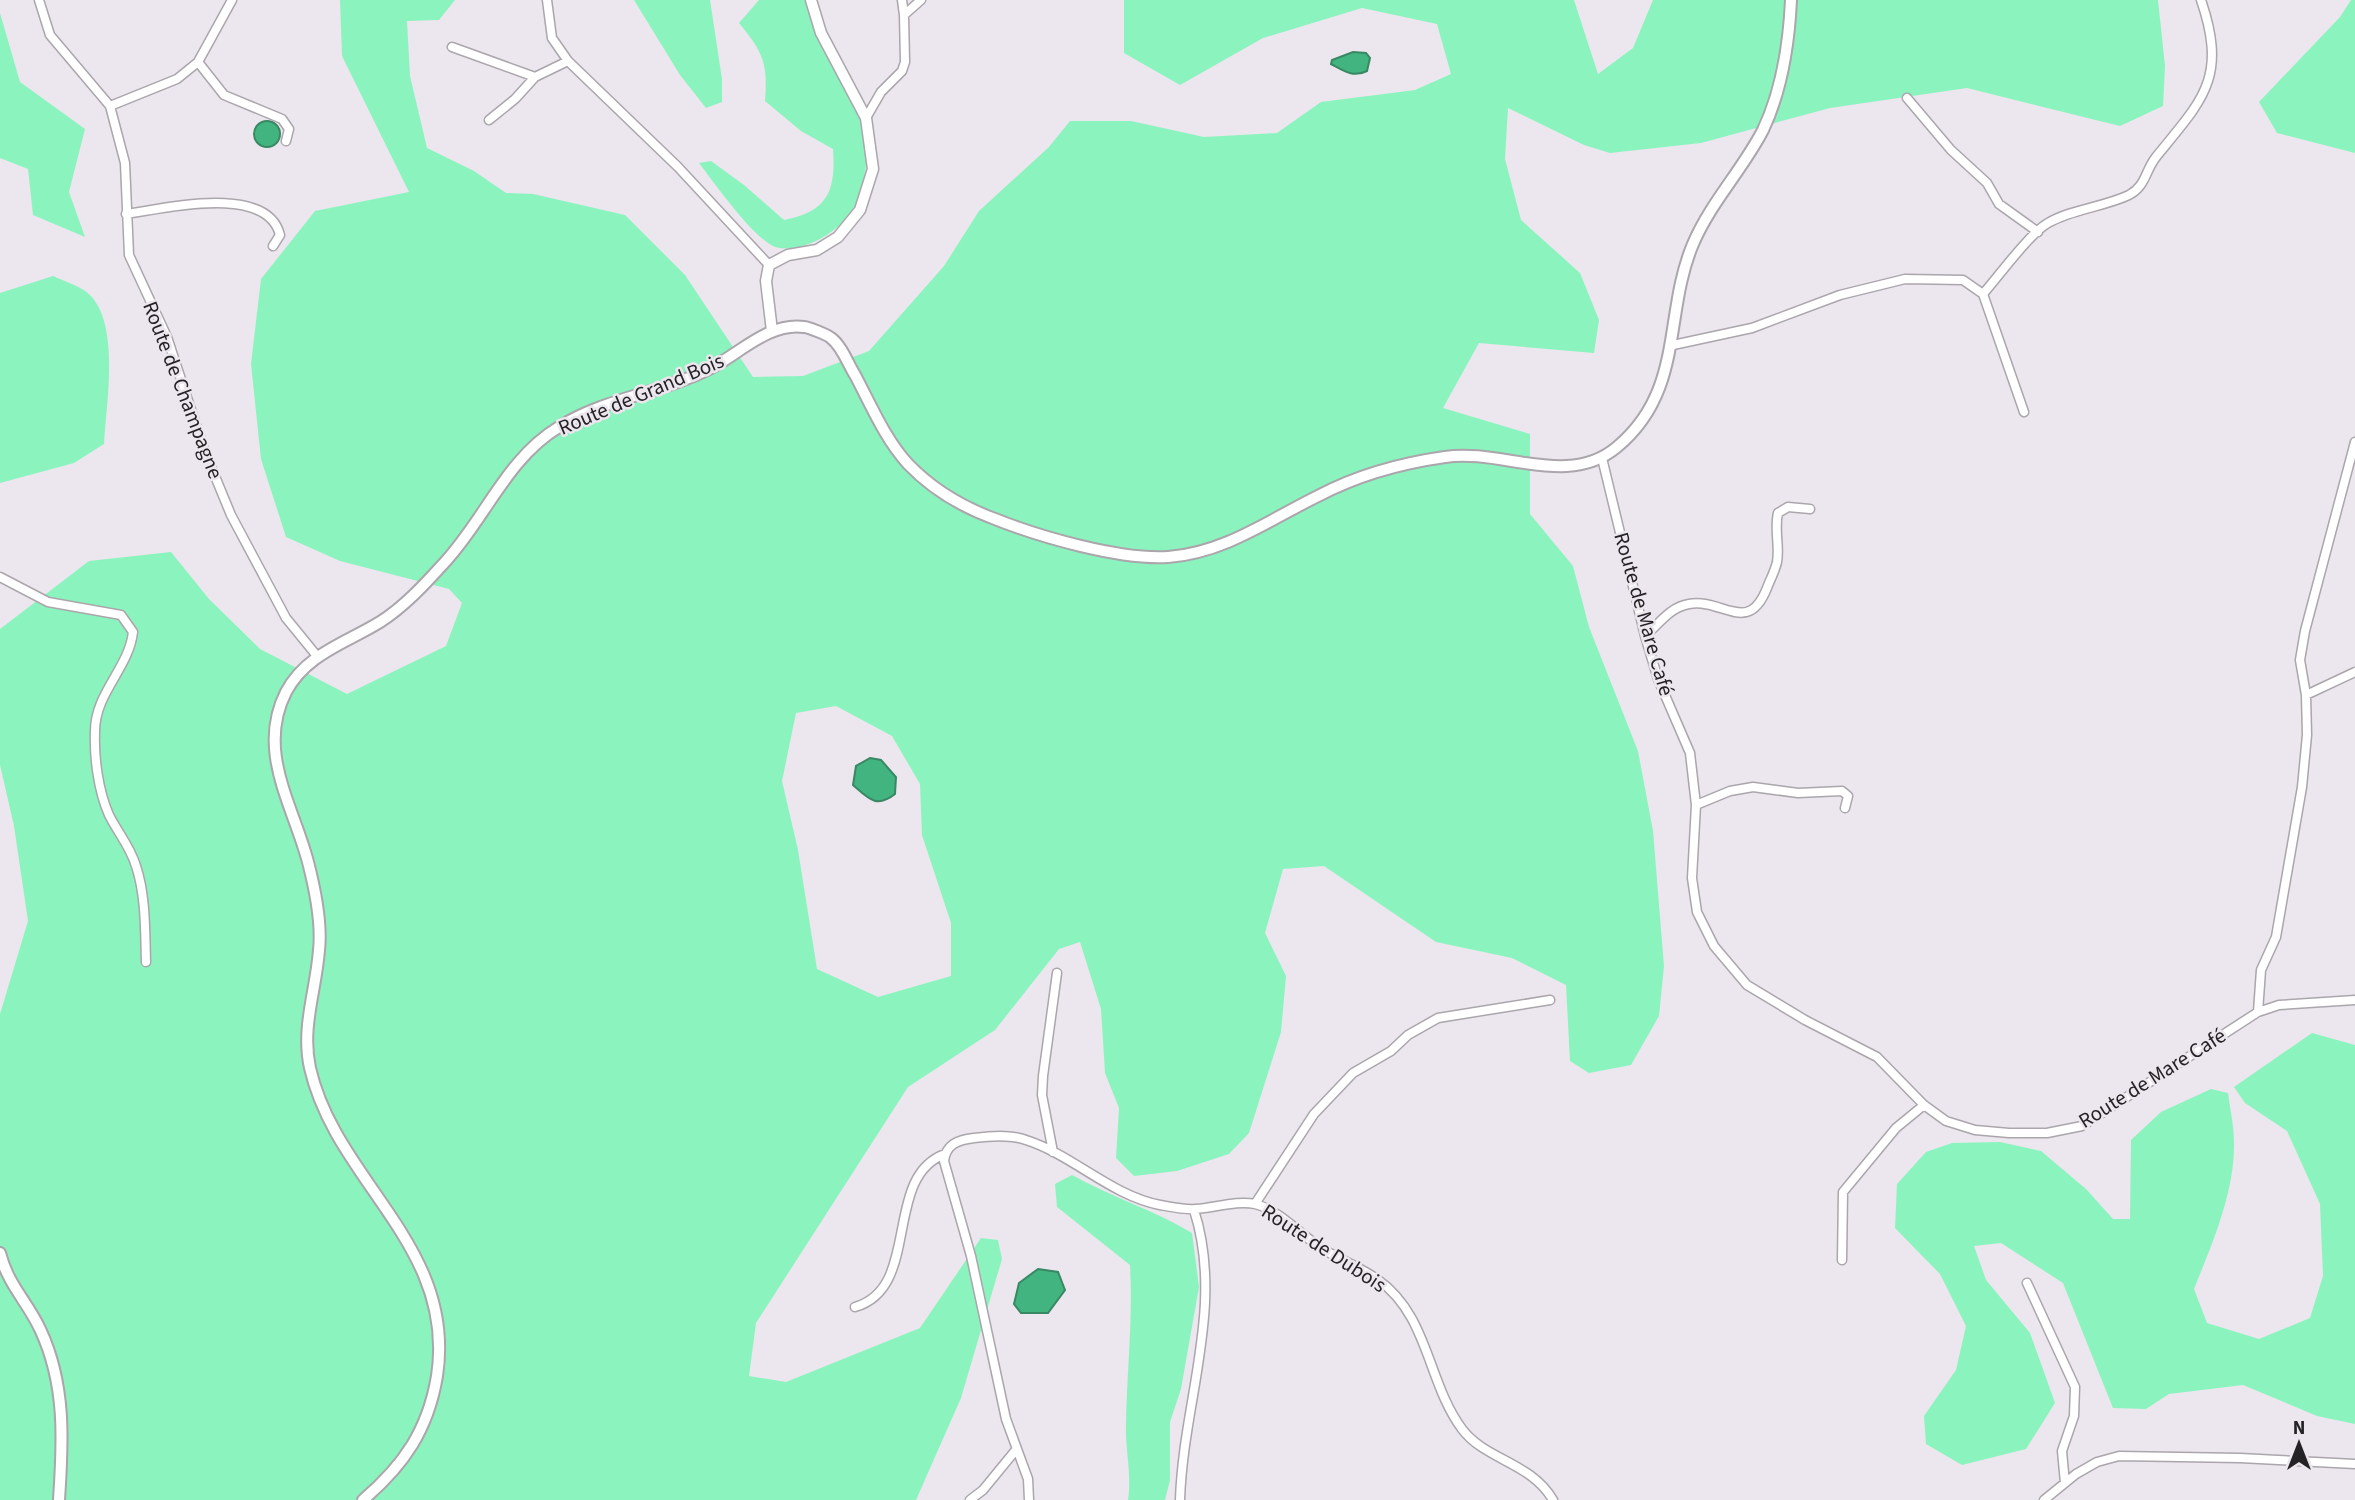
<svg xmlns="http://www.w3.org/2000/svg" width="2355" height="1500" viewBox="0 0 2355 1500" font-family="'Source Sans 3',sans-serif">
<rect width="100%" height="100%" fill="#ece6ee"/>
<path fill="#8bf4be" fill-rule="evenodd" d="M340,0H455L439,20L407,21L410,76L427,148L474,171L506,193L533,194L625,215L685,275L753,377L803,376L869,351L944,266L979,211L1049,147L1070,121H1131L1204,137L1277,133L1321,102L1415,90L1451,74L1437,24L1362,8L1263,38L1180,85L1124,53V0H1574L1598,74L1633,48L1653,0H2158L2165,66L2163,106L2120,126L1967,88L1830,108L1701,143L1610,153L1584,145L1508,108L1505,159L1521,220L1580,273L1599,320L1594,353L1479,343L1443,408L1530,434V514L1573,566L1589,627L1638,751L1653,831L1664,966L1659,1016L1631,1065L1589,1073L1570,1061L1566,985L1512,958L1436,942L1324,866L1283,869L1265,933L1286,976L1281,1032L1249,1133L1229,1154L1177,1171L1134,1176L1116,1158L1119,1108L1105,1073L1101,1009L1080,942L1059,949L995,1030L908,1087L756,1323L749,1376L786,1382L920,1328L981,1238L998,1240L1002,1259L961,1398L916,1500H0V1014L28,921L14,826L0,765V629L89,561L171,552L209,599L260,649L347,694L446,646L462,603L449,589L340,561L286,537L261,459L251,364L261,279L315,211L409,192L342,56ZM836,706L892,736L920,784L922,835L951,923V976L878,997L817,969L798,850L782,781L796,713Z
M634,0H710L722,79V102L706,108L680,75Z
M759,0H807C808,14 815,27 821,40C848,100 883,129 858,198C850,222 824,241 799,247C791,248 781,250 773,246C751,235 715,184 699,163L711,161L744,185L784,220C828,211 836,191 833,149L801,131L765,101C768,63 763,52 739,23Z
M2351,0H2355V153L2277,133L2259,102L2340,17Z
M0,13L20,82L85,129L69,192L85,237L33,215L28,169L0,158Z
M53,276C64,281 83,287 91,296C120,328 106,404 104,444L74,463L0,483V293Z
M2312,1033L2355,1045V1424L2317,1416L2243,1385L2169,1394L2146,1409L2113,1408L2063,1283L2001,1243L1974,1246L1986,1280L2030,1333L2055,1403L2026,1449L1962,1465L1926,1444L1924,1416L1956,1370L1966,1326L1940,1274L1895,1228L1897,1184L1926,1152L1952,1143L2000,1142L2041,1151L2086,1189L2113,1219H2130L2131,1140L2161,1112L2211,1089L2228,1093C2230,1109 2234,1126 2234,1142C2235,1192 2212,1244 2194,1289L2207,1323L2259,1339L2310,1318L2323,1276L2320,1204L2287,1131L2245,1103L2234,1087Z
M1072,1175C1111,1197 1154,1210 1192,1233L1199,1287L1181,1389L1170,1422V1480L1165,1500H1128C1132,1474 1125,1450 1126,1424C1127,1370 1133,1319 1130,1265L1057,1207L1055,1184Z"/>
<path fill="#42b47f" stroke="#398864" stroke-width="2" d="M1353,52L1366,53L1370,58L1367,71C1353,78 1344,71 1331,64L1332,60Z
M254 134a13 13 0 1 1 26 0a13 13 0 1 1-26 0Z
M870,758L881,760L896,777L895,794C876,809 868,798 853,785L856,766Z
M1038,1269L1058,1272L1065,1290L1048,1313H1021L1014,1304L1019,1283Z"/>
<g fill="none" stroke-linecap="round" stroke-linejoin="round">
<defs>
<path id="minor" d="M39,0L50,35L110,106L125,163L129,255L167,337L205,452L231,515L286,618L317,656
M547,0L552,38L568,61L678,167L769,265
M902,0L904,15L921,0
M452,47L535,77L568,61
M198,62L224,95L282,119L289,129L286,141
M1907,98L1951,150L1987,183L1999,204L2038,232
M110,106L177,79L198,62L232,0
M866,118L881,92L902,71L905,62L904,15
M489,120L515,99L535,77
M126,214C163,209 267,183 280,235L273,246
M1983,294L2024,412
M1673,345L1752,328L1840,295L1905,279L1963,280L1983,294C1998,277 2030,233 2048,223C2072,209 2104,207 2129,195C2146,186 2145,171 2156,157C2202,100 2228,79 2201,0
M1602,458L1645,636L1658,679L1690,753L1696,805L1692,878L1697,912L1714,946L1747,985L1805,1020L1877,1057L1924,1105L1946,1121L1975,1130L2009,1133H2047L2082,1126L2258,1012L2279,1005L2355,1000
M0,577L48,602L121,615L133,632C129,668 95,693 95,731C94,757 98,790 109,815C118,833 130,846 136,866C146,896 145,931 146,962
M1645,636C1659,624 1670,607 1689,604C1723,598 1748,636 1767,588C1770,580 1775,571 1777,562C1780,546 1774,530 1778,513L1788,507L1810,509
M2306,695L2355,672
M1696,805L1730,791L1753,787L1798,793L1842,791L1848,796L1845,808
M2258,1012L2261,970L2276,937L2302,787L2307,735L2306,695L2300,660L2305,631L2355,442
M1053,1152L1042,1095L1043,1076L1057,973
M1255,1204L1314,1114L1353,1073L1391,1051L1408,1035L1438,1018L1550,1000
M1842,1260L1843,1192L1896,1128L1924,1105
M2027,1283L2075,1387L2074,1416L2062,1451L2065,1483
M855,1307C922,1288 882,1177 945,1154
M970,1500L983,1490L1015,1451
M1029,1500L1028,1479L1006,1419L971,1256L944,1161C946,1144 958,1140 974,1138C990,1136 1010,1134 1026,1140C1073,1155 1110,1195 1160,1205C1171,1207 1185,1210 1196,1209C1214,1208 1237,1200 1255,1204C1279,1210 1301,1235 1321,1248C1339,1259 1359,1267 1377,1279C1429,1315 1427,1382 1462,1429C1485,1460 1531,1462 1553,1500
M1180,1500C1183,1402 1225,1306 1194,1210
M2044,1500L2076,1474L2097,1462L2119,1456L2240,1458L2355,1464"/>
<path id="tertiary" d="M772,331L766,281L769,265L788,255L817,250L838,237L860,210L873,169L866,118L821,33L811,0"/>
<path id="secondary" d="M0,1253C8,1285 27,1301 40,1329C66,1384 63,1441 59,1500
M363,1500C404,1465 428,1430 437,1376C457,1246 336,1182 310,1068C301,1027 316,991 319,950C322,923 315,889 308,862C293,805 256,751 286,692C306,654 346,643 380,622C404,607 426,583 445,562C485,519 507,458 559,427C605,398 662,393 711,368C739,354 769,322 804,327C808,327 828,335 831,338C842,346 848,364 855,375C871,405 885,439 908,464C933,490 962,507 995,519C1040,537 1120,560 1168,557C1224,553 1269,520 1318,496C1356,476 1402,463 1445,457C1502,448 1567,489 1617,447C1685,390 1663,315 1693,244C1711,202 1743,169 1763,130C1782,90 1789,43 1791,0"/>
</defs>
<use href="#minor" stroke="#aba5ac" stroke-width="11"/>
<use href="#tertiary" stroke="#aba5ac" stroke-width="13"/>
<use href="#secondary" stroke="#aba5ac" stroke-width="14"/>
<use href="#minor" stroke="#fff" stroke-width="8"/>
<use href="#tertiary" stroke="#fff" stroke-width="10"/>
<use href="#secondary" stroke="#fff" stroke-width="10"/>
</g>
<g text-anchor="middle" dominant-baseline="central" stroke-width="5" stroke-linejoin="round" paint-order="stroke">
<g font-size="21" fill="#242224" stroke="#ece6ee">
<text transform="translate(183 390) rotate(69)">Route de Champagne</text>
<text transform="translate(641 394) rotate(-23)">Route de Grand Bois</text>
<text transform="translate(1644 614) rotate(74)">Route de Mare Café</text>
<text transform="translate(2152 1078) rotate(-32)">Route de Mare Café</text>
<text transform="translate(1324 1248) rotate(33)">Route de Dubois</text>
</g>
</g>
<g transform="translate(2299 1444)" stroke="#ece6ee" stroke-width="5" paint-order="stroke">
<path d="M0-5L12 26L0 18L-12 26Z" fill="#242224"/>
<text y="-10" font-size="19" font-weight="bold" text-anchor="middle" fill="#242224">N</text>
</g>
</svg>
